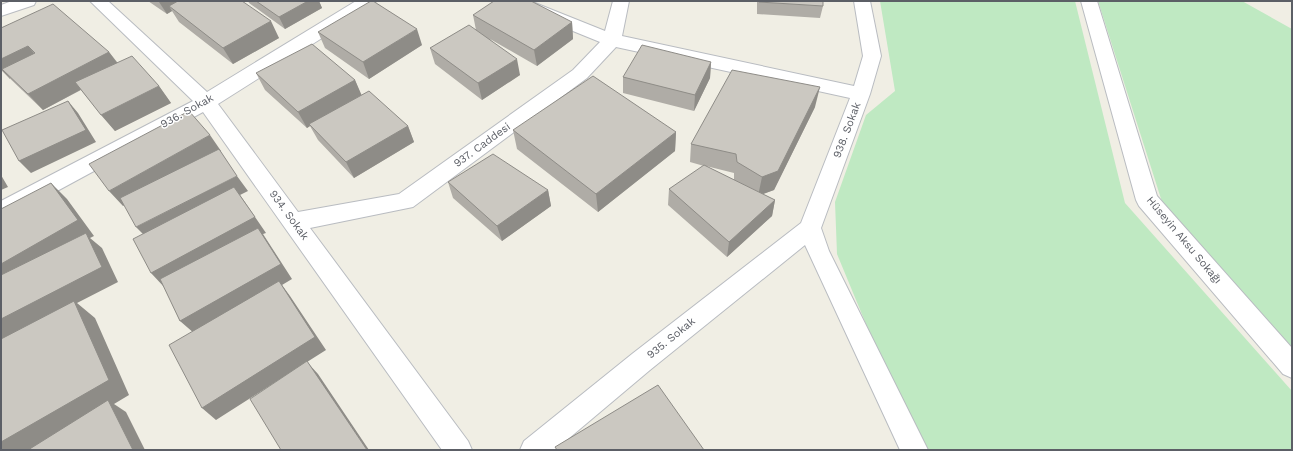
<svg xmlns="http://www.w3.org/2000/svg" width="1293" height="451" viewBox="0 0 1293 451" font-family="'Work Sans',sans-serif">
<rect width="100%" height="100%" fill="#f0eee4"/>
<path fill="#bfe9c2" d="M880,1H1075L1125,203L1292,391V450H925L892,387L837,254L835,202L866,115L895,91Z
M1098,1H1242L1292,29V352L1163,205Z"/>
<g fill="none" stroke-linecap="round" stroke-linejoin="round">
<defs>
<path id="minor" d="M12,1H36L34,5L1,16V5Z
M90,1H108L207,92L356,1H376L374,5L218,104L298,212L399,194L573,70L600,42L509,5L507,1H530L605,31L613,1H629L622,36L854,86L863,56L854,1H870L881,56L870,94L821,228L829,251L928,450H900L805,245L650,370L555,450H520L524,441L632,354L801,223L850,98L616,47L587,78L413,207L310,228L468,441L472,450H442L203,112L9,217L1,220V201L193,101Z
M1081,1H1097L1157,196L1292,348V378L1283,374L1139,206L1136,200Z"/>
</defs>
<use href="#minor" stroke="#b9bcc1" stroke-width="2"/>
<use href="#minor" fill="#fff" fill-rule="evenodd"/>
</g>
<path fill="#afaca6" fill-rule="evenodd" d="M148,1H242L279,38L233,64L179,22L172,11L167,14Z
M248,1H319L322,8L285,29L249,3Z
M757,1H823V6L820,18L757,14Z
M473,15L572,22L573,39L537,66L490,39L520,75L482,100L435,64L430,48L476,30Z
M1,28L109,52L117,62L159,86L171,103L115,131L81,90L43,110L1,70Z
M318,32L422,45L369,79L325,48Z
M711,62L710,78L694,111L623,93V77Z
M256,73L355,80L361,95L408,126L414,142L354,178L318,140L310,126L307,128L265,90Z
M815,107L774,190L762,194L775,200L772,216L727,257L668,205L669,189L704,166L690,162L691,144ZM706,166L734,173V180Z
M513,130L676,132L675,151L598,212L517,149Z
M448,182L548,190L551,206L502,241L453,198Z"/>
<path fill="#8e8c87" d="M160,1H190L169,6L172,11L167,14L159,2Z
M308,1H319L322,8L285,29L279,17Z
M271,21L279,38L233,64L223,48Z
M572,22L573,39L537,66L534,50Z
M417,29L422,45L369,79L363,62Z
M28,46L42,63L2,69L10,78V79L1,69V59Z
M109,52L121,68L43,110L28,94Z
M517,59L520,75L482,100L478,83Z
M711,62L710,78L694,111L695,95Z
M355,80L362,96L309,124L310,126L307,128L298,112Z
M159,86L171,103L115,131L101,115Z
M820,87L815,107L774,190L758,196L762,177Z
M68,101L78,113L96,142L31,173L19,161Z
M408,126L414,142L354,178L346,162Z
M676,132L675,151L598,212L596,194Z
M210,135L221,151L123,206L109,191Z
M1,175L8,187L1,190Z
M237,176L248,191L240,195L266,233L263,234L292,279L282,285L290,296L326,350L307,362L318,374L369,450H367L307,362L216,420L202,408L195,334L180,321L165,288L151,273V242L136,227Z
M51,183L67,199L94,236L90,238L102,248L118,282L77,303L95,318L129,395L114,404L126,412L145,450H1V264Z
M548,190L551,206L502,241L497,226Z
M775,200L772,216L727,257L729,242Z"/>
<path fill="#cbc8c1" stroke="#8e8c87" d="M178,1H242L271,21L223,48L169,6Z
M256,1H308L279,17Z
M371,1H373L417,29L363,62L318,32Z
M494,1H531L572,22L534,50L473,15Z
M759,1H823V6L759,2Z
M53,4L109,52L28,94L2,69L35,53L28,46L1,59V28Z
M469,25L517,59L478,83L430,48Z
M312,44L355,80L298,112L256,73Z
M642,45L711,62L695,95L623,77Z
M132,56L159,86L101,115L75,82Z
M732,70L820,87L778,171L762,177L737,162L736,154L691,144Z
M593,76L676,132L596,194L513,130Z
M369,91L408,126L346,162L309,124Z
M68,101L86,130L19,161L2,130Z
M189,111L210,135L109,191L89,164Z
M219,149L237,176L136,227L120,198Z
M493,154L548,190L497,226L448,182Z
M704,165L775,200L729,242L669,189Z
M51,183L78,220L1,264V209Z
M234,187L255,217L151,273L133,239Z
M258,228L281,264L180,321L160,279Z
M86,233L102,267L1,319V275Z
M279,281L315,337L202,408L169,345Z
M74,301L109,380L1,442V339Z
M307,361L367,450H281L250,399Z
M658,385L704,450H557L555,447Z
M108,400L133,450H28Z"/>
<g text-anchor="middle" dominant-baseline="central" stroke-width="3" stroke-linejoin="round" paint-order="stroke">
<g font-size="11" fill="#5c5f66" stroke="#fff">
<text transform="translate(187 111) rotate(-29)">936. Sokak</text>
<text transform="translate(847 130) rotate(-69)">938. Sokak</text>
<text transform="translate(482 145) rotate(-36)">937. Caddesi</text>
<text transform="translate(289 215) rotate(54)">934. Sokak</text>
<text transform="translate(1184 240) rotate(50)">Hüseyin Aksu Sokağı</text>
<text transform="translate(671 338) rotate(-39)">935. Sokak</text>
</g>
</g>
<rect width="1293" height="451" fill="none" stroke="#5c5f66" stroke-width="4"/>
</svg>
